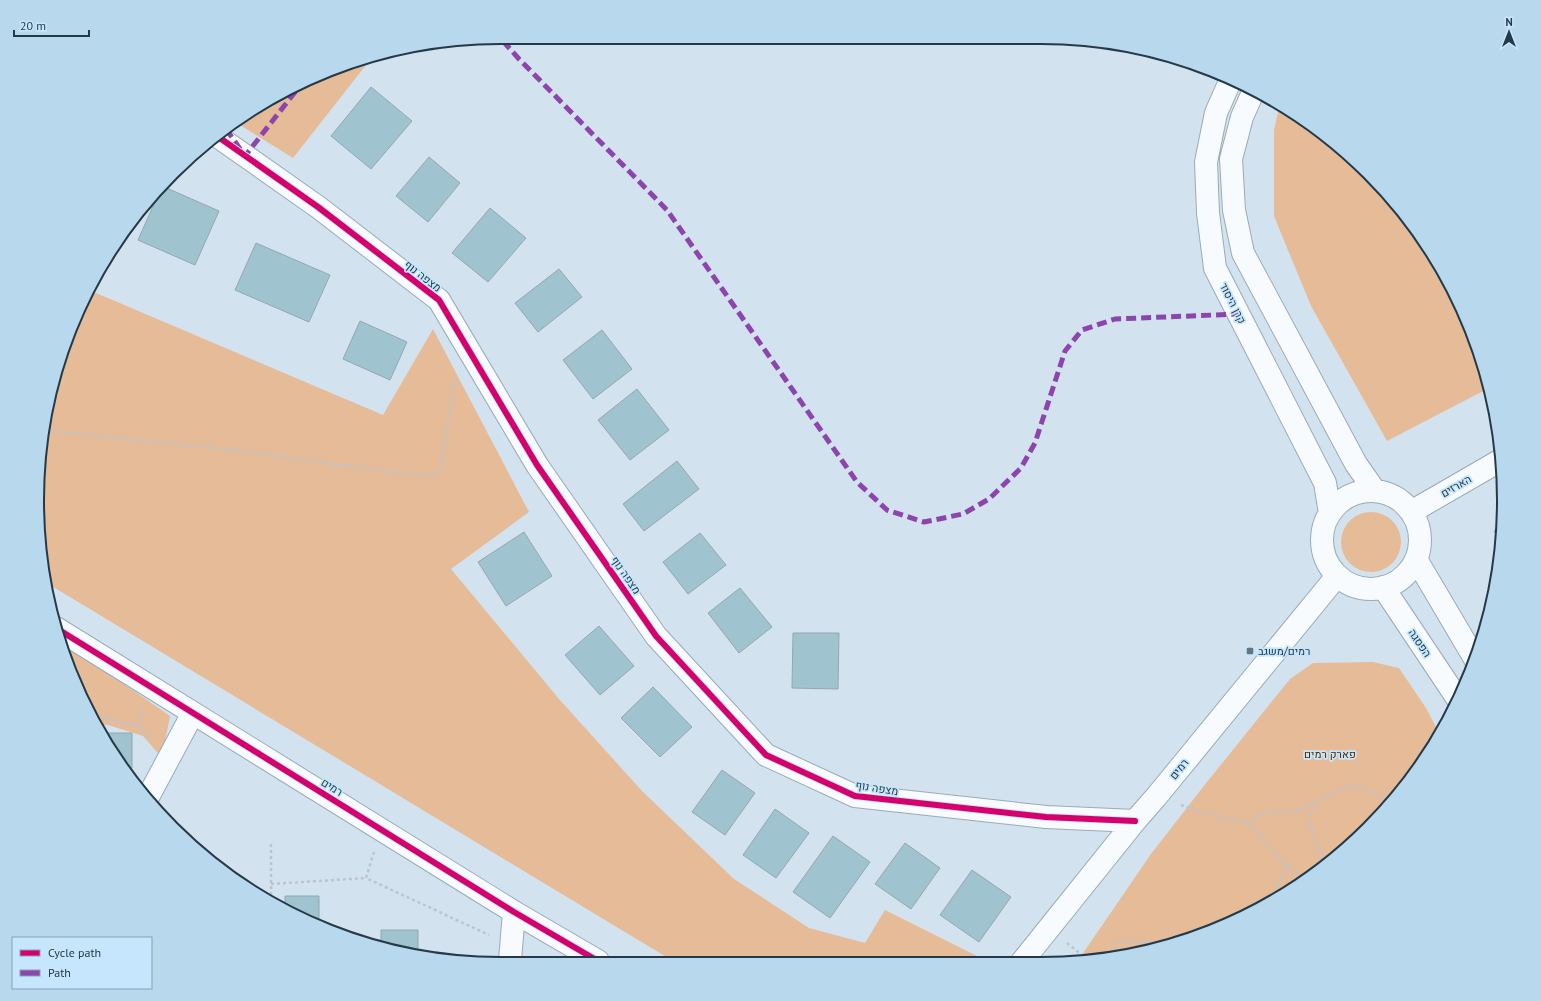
<svg xmlns="http://www.w3.org/2000/svg" width="1541" height="1001" viewBox="0 0 1541 1001" font-family="'PT Sans',Heebo,sans-serif">
<rect width="100%" height="100%" fill="#d2e3ef"/>
<path fill="#e6bb98" d="M358,60L366,65L293,158L235,122L243,115L352,62Z
M1279,108L1346,152L1408,218L1456,295L1488,380L1489,388L1387,441L1311,306L1274,216V130Z
M89,290L383,415L433,329L529,512L451,569L559,699L642,791L734,879L809,928L865,943L885,910L981,958L976,963L673,961L45,582L41,561L38,470L62,351Z
M1341 542a30 30 0 1 1 60 0a30 30 0 1 1-60 0Z
M64,646L101,668L170,716L162,758L143,736L108,725L96,724Z
M1373,662L1399,668L1426,708L1440,735L1389,806L1323,868L1246,916L1161,948L1077,962L1151,854L1203,787L1290,679L1313,663Z"/>
<path fill="#9fc4d0" stroke="#92a8b0" d="M371,87L412,121L371,169L331,136Z
M429,157L460,183L428,222L396,196Z
M162,186L219,211L195,265L138,240Z
M490,208L526,238L488,282L452,253Z
M256,243L330,275L309,322L235,290Z
M559,269L582,297L538,332L515,303Z
M360,321L407,342L390,380L343,359Z
M602,330L632,369L593,399L563,360Z
M637,389L669,430L630,460L598,420Z
M677,461L699,489L644,531L623,504Z
M1502,515L1501,535L1494,532Z
M524,532L552,576L506,606L478,562Z
M700,533L726,565L688,594L663,562Z
M740,588L772,627L739,653L708,613Z
M599,626L634,666L600,695L565,655Z
M793,633H839L838,689L792,688Z
M653,687L692,727L660,757L621,718Z
M100,733H132V768H125Z
M722,770L755,793L725,835L692,812Z
M775,809L809,833L776,878L743,855Z
M833,836L870,862L830,918L793,892Z
M905,843L940,868L911,909L875,884Z
M972,870L1011,897L979,942L940,915Z
M285,896H319V927L285,910Z
M381,930H418V954L364,940H381Z"/>
<g fill="none" stroke-linecap="round" stroke-linejoin="round">
<defs>
<path id="minor" d="M1231,79L1216,113L1206,162L1208,213L1215,268L1325,483L1330,513
M1254,90L1242,117L1231,159L1234,210L1243,253L1356,464L1375,491
M217,136L318,207L439,300L537,465L656,636L766,755L855,796L1046,817L1135,821
M1322 540a49 49 0 1 1 98 0a49 49 0 1 1-98 0Z
M1411,512L1501,460
M1416,559L1475,659
M1383,587L1457,698
M56,628L514,912L598,961
M147,799L193,713
M510,960L514,912
M1021,963L1135,821L1156,797L1337,576"/>
</defs>
<use href="#minor" stroke="#99abb6" stroke-width="24"/>
<path stroke="#bdc4cb" stroke-width="2.5" stroke-dasharray="3 3" stroke-linecap="butt" d="M46,431L233,450L406,474L439,476L454,386L457,379
M92,716L137,725L152,739
M137,725L143,710
M1181,805L1204,813L1251,824L1277,855L1304,880
M1246,823L1262,813L1296,811L1315,803
M271,844V903
M374,852L366,878L489,935
M1330,862L1322,859L1309,820L1315,803C1348,782 1359,781 1390,804
M271,884L366,878
M1270,901L1287,864
M1067,943L1087,959L1101,958
M1113,956L1117,941L1174,943"/>
<use href="#minor" stroke="#f8fbfd" stroke-width="22"/>
<path stroke="#8e44ad" stroke-width="5" stroke-dasharray="10 5" stroke-linecap="butt" d="M503,41L519,59L667,210L857,482L887,510L924,522L963,514L989,499L1021,468L1035,443L1065,351L1082,330L1115,319L1239,314
M226,129L245,156L299,87"/>
<defs>
<path id="cycleway" d="M217,136L318,207L439,300L537,465L656,636L766,755L855,796L1046,817L1135,821
M56,628L514,912L598,961"/>
</defs>
<use href="#cycleway" stroke="#c5e6fc" stroke-width="8"/>
<use href="#cycleway" stroke="#d6006c" stroke-width="6"/>
</g>
<rect fill="#617582" stroke="#c5e6fc" stroke-width="1.5" x="1246" y="647" width="8" height="8" rx="2"/>
<g text-anchor="middle" dominant-baseline="central" stroke-width="3.5" stroke-linejoin="round" paint-order="stroke">
<g font-size="11" fill="#243a48" stroke="#c5e6fc">
<text transform="translate(423 276) rotate(38)">מצפה נוף</text>
<text transform="translate(1233 303) rotate(63)">קרן היסוד</text>
<text transform="translate(1456 486) rotate(-30)">הארזים</text>
<text transform="translate(626 575) rotate(55)">מצפה נוף</text>
<text transform="translate(1420 643) rotate(56)">הפסגה</text>
<text transform="translate(1179 769) rotate(-51)">רמים</text>
<text transform="translate(332 787) rotate(32)">רמים</text>
<text transform="translate(877 788) rotate(9)">מצפה נוף</text>
</g>
<g font-size="11" fill="#243a48" stroke="#c5e6fc" text-anchor="start">
<text x="1258" y="651">רמים/משגב</text>
</g>
<g font-size="11" fill="#522a03" stroke="#c5e6fc">
<text x="1330" y="754">פארק רמים</text>
</g>
</g>
<path d="M0 0H1541V1001H0ZM500 44H1041A456 456 0 0 1 1497 500V501A456 456 0 0 1 1041 957H500A456 456 0 0 1 44 501V500A456 456 0 0 1 500 44Z" fill="#b8d8ee" fill-rule="evenodd"/>
<path fill="none" stroke="#243a48" stroke-width="2" d="M500 44H1041A456 456 0 0 1 1497 500V501A456 456 0 0 1 1041 957H500A456 456 0 0 1 44 501V500A456 456 0 0 1 500 44Z"/>
<rect x="12" y="937" width="140" height="52" fill="#c5e6fc" stroke="#85a1b4"/>
<rect x="20" y="950" width="20" height="6" fill="#d6006c" stroke="#85a1b4"/>
<text x="48" y="957" font-size="12" fill="#243a48">Cycle path</text>
<rect x="20" y="970" width="20" height="6" fill="#8e44ad" stroke="#85a1b4"/>
<text x="48" y="977" font-size="12" fill="#243a48">Path</text>
<g transform="translate(1509 32)" stroke="#c5e6fc" stroke-width="3" paint-order="stroke">
<path d="M0-3L7 15L0 10L-7 15Z" fill="#243a48"/>
<text y="-6" font-size="11" font-weight="bold" text-anchor="middle" fill="#243a48">N</text>
</g>
<path d="M14 30v6h75v-6" fill="none" stroke="#243a48" stroke-width="2"/>
<text x="20" y="30" font-size="12" fill="#243a48" stroke="#c5e6fc" stroke-width="3" paint-order="stroke">20 m</text>
</svg>
